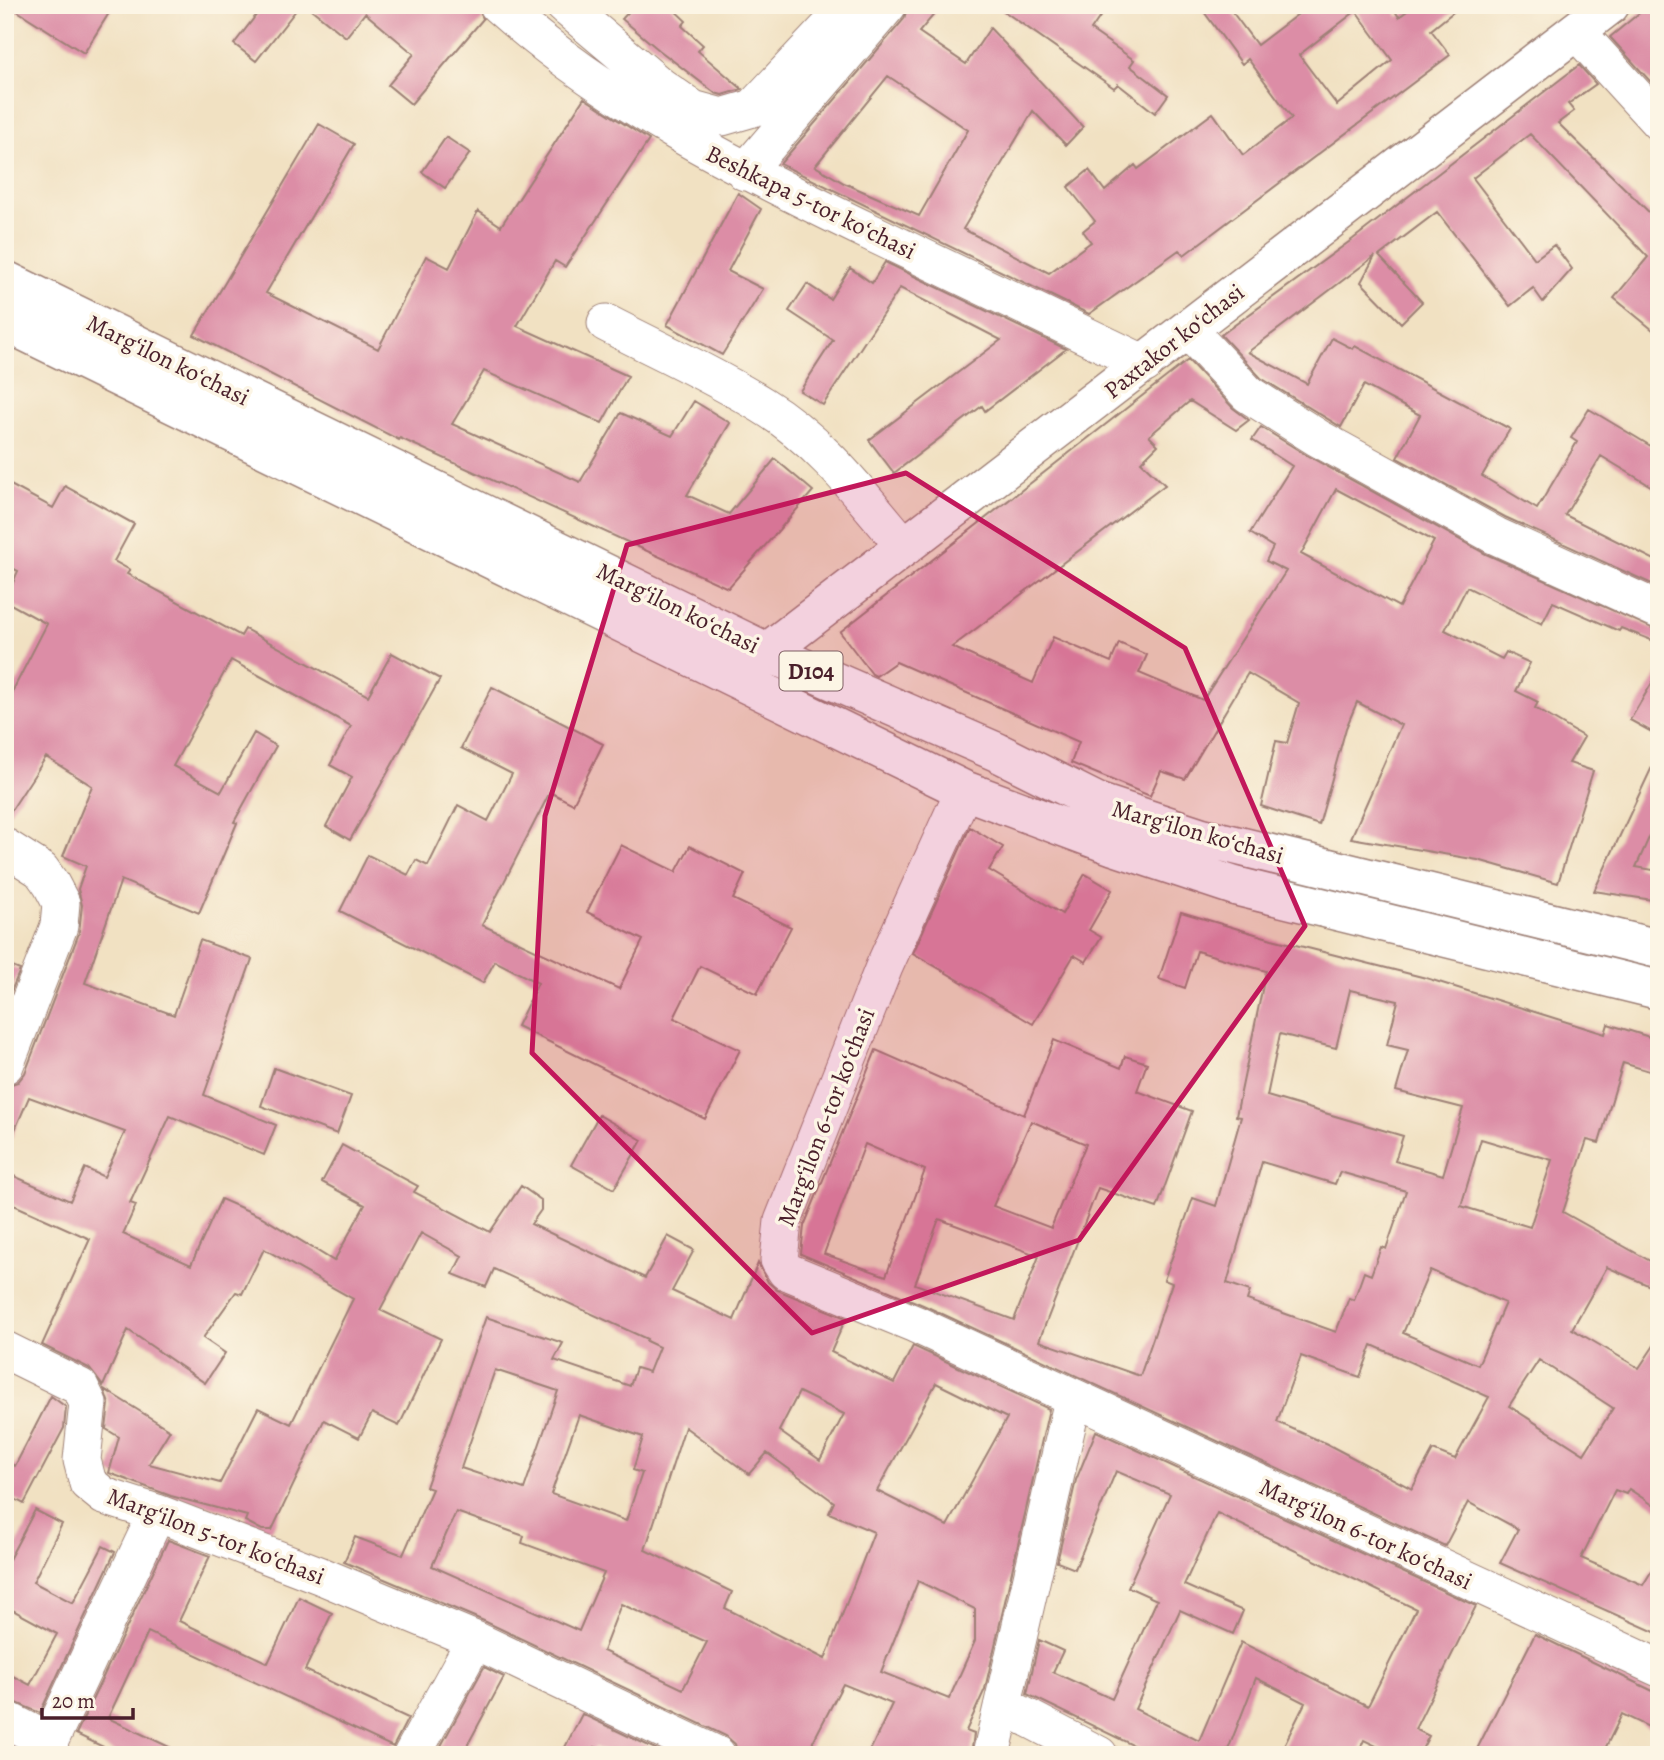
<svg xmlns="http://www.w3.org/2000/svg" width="1664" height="1760" viewBox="0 0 1664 1760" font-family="Alegreya,serif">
<rect width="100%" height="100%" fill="#fcf5e5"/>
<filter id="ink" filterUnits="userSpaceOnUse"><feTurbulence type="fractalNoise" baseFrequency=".0143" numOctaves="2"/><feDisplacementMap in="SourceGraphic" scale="14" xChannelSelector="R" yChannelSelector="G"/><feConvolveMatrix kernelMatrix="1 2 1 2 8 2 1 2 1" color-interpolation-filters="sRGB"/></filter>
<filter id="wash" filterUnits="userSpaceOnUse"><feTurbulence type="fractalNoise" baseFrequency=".00686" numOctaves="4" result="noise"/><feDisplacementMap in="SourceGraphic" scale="28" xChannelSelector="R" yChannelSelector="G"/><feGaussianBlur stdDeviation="1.57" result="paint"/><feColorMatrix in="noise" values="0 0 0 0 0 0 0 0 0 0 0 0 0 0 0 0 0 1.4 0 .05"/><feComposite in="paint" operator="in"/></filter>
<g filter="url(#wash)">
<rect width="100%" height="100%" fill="#f1e1c2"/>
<g id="blocks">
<path fill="#dc8da6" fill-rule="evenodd" d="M8,5H114L84,53Z
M264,5H300L256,61L234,44Z
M306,5H478L483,19L411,104L388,85L414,54L365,13L346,37Z
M635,5H669L686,21L682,26L703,45L698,51L742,89L722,95L715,93L659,50L622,19Z
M908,5H942L919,32L966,64L990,28L1083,127L1066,145L1033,111L963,229L1049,273L1091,242L1083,231L1095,221L1068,187L1089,170L1105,191L1135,165L1138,169L1213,113L1243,155L1292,118L1248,59L1242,64L1199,5H1227L1257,45L1310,5H1391L1399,17L1415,5H1462L1431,30L1450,55L1184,255L1179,250L1089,314L780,164L904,19ZM1356,11L1392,60L1337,105L1299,55ZM888,76L968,130L919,216L844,183L815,166Z
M995,5H1108L1091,30L1134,60L1130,66L1168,95L1155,113L1118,84L1114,88Z
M1649,5H1659V91L1610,37Z
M1579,65L1596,84L1568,104L1574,111L1558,123L1659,222V335L1614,298L1648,257L1530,134L1473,178L1535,259L1554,245L1572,269L1543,302L1533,288L1510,306L1437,212L1379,256L1422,302L1401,323L1361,282L1375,256L1248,352L1307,384L1332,338L1353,349L1355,346L1510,429L1482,476L1537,509L1577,442L1571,438L1589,409L1659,451V491L1601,456L1565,515L1659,562V570L1652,584L1505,517L1397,458L1420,415L1364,385L1341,427L1261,378L1221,335L1353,239Z
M584,98L649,140L565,267L555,261L517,326L628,376L602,423L484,371L452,424L580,482L621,413L672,436L694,401L730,423L687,495L729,514L775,459L813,491L728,588L400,438L399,440L194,335L319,124L354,144L266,293L378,349L426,256L449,268L478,211L501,226Z
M446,137L470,153L445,188L422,172Z
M738,193L761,209L728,271L763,289L722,355L667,325Z
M885,262L1066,349L985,411L982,406L894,473L869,440L1001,340L900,288L823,405L800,391L833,340L789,311L807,284L830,299L850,268L872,283Z
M1188,360L1233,408L1249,420L1236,430L1190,401L1149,436L1158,445L1141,462L1165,485L952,647L1033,683L1053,637L1111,662L1119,643L1147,655L1139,673L1203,700L1286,571L1266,561L1273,547L1250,533L1292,466L1252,440L1261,427L1308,456L1486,554L1659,631V643L1621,628L1619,631L1553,602L1542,624L1467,587L1445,630L1502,659L1506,652L1530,663L1516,691L1538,702L1535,708L1584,737L1569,763L1593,771L1558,883L1478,860L1351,838L1401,725L1357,702L1346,728L1319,825L1261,806L1276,741L1287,743L1299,703L1248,673L1185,779L1161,771L1150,796L1071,763L1079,742L896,662L876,676L872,674L840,632ZM1336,489L1434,541L1399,607L1301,554Z
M5,482L53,508L65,486L134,524L114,561L130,570L127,574L241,636L245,629L368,696L392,653L440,679L350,840L326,826L352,777L330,765L351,726L231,660L173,766L221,792L254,733L276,746L234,822L237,823L199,913L121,880L85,983L174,1015L200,940L252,959L204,1095L276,1125L264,1155L170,1116L130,1203L136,1205L123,1234L191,1265L221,1199L262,1217L334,1261L365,1205L322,1182L342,1145L418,1186L414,1192L490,1232L521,1186L541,1200V1210L531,1224L645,1278L668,1236L694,1250L672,1291L734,1320L758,1263L768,1282L777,1290L846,1318L831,1352L894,1383L913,1346L1049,1409L985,1689L966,1731L974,1734L971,1755H868L892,1704L843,1684L806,1755H738L735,1744L726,1736L484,1621L344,1562L355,1537L403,1555L432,1489L426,1487L486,1317L563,1343L554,1360L630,1386L636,1368L649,1372L659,1347L646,1341L647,1339L494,1269L486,1287L453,1274L462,1256L421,1233L380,1310L441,1339L399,1426L372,1413L359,1438L324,1420L272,1530H262L245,1521L247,1516L171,1496L109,1473L119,1437L106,1429L109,1404L104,1389L170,1430L149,1464L220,1483L258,1408L291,1424L353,1299L264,1249L242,1294L236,1292L203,1338L225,1353L205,1383L128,1330L103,1386L89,1368L42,1345L90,1239L5,1201V1172L70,1201L85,1168L104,1177L125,1132L29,1097L5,1153V1086L18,1082L25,1073L79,933L82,905L78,889L86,866L63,856L92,786L46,757L5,820V688L12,692L47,624L5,601L18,571L5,564ZM495,1370L558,1391L524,1489L461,1468ZM936,1383L1007,1418L947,1526L877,1491ZM799,1392L844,1414L820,1460L779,1431ZM579,1415L643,1437L633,1470L642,1473L626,1521L551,1494ZM685,1427L749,1474L767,1453L834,1502L829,1513L874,1532L825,1659L725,1608L732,1592L645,1550ZM456,1512L524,1536L522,1543L604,1573L579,1631L432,1566ZM918,1581L975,1609V1641L949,1699L881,1672ZM621,1604L707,1642L683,1689L603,1651Z
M1659,671V736L1630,720Z
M492,687L603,744L573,804L550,792L482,925L619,989L643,940L587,912L621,845L676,872L690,846L745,874L733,899L791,927L757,994L700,966L674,1018L740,1050L705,1119L517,1026L538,983L495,961L483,983L340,911L368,855L408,875L416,860L428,866L458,805L488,821L512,774L461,748Z
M1659,752V815L1636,867L1659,871V901L1594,891Z
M970,827L1003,847L989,870L1062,914L1085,874L1112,890L1089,930L1101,937L1086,962L1074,955L1033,1024L913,953Z
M1181,912L1272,939L1426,978L1605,1034L1608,1024L1659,1040V1074L1623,1063L1599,1143L1587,1140L1563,1212L1659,1266V1290L1607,1267L1572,1329L1639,1368L1659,1338V1509L1629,1489L1626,1494L1615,1490L1581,1558L1643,1585L1659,1559V1634L1500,1563L1518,1529L1468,1502L1445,1546L923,1305L801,1254L804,1226L876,1050L1024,1115L1054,1040L1121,1068L1125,1056L1147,1063L1137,1091L1192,1111L1157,1208L1098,1188L1039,1341L1140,1376L1172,1283L1164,1280L1193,1198L1216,1206L1241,1117L1236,1116L1266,971L1197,951L1185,988L1159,979ZM1350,990L1398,1001L1387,1045L1408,1050L1396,1091L1463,1108L1443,1175L1395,1161L1403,1136L1267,1096L1280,1034L1336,1048ZM1031,1121L1086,1144L1051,1228L993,1206ZM1481,1139L1552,1160L1530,1227L1461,1206ZM865,1144L925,1170L886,1276L824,1254ZM1262,1162L1335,1184L1340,1172L1406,1191L1386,1249L1381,1247L1371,1275L1364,1272L1354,1300L1349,1298L1336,1332L1247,1300L1250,1291L1227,1283ZM939,1219L1039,1256L1014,1320L915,1284ZM1430,1270L1505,1303L1478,1365L1403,1333ZM1372,1345L1489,1397L1455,1459L1433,1450L1412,1489L1327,1444L1277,1422L1301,1356L1360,1377ZM1539,1360L1613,1408L1584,1454L1509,1406Z
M5,964L20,970L5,1006Z
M274,1068L351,1096L337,1134L261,1106Z
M599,1115L642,1140L614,1189L571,1165Z
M51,1396L66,1407L64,1428L24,1504L5,1494V1461L15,1466Z
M1096,1431L1476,1606L1415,1729L1429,1736L1419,1755H1395L1364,1740L1357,1755H1279L1305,1703L1256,1678L1226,1755H1153L1027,1694L1039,1640L1063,1651L1053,1672L1112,1699L1157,1600L1128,1587L1170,1494L1116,1471L1075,1569L1057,1562L1076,1480ZM1217,1513L1416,1609L1368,1706L1241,1642L1199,1741L1135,1709L1180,1610L1233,1634L1243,1611L1184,1585Z
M35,1510L62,1524L33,1582L73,1603L103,1546L115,1552L40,1713L5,1698V1672L30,1685L57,1634L5,1606V1567Z
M168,1540L210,1556L179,1621L268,1663L299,1597L332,1613L305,1670L408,1718L393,1747L148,1632L108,1718L186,1755H120L76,1734Z
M1535,1634L1659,1694V1732L1622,1714L1602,1755H1474Z
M484,1667L504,1677L467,1746L485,1755H436Z
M582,1714L668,1755H612L595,1747L591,1755H561Z"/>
</g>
</g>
<g filter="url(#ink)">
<use href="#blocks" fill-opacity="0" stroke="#9e8076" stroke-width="2"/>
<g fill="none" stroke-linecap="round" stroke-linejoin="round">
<defs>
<path id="minor" d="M498,5C609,104 739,169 872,233C963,277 1054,320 1145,364
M564,5L660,86L693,109L722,117L753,108L850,5
M1576,31L1659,122
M745,172L888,5
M606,323C658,350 712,374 762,405C820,440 862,496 905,547
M1188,330L1248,394L1318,438L1496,536L1659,610
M964,790L884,967L783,1221L779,1260L786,1271L915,1324L1659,1668
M5,847L41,870L51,884L61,903L59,926L5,1065
M5,1350L80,1387L88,1403L82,1460L88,1483L104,1496L157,1513L319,1575L475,1640L717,1755
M1003,1705L1099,1755
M5,1719L50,1742
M43,1755L157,1513
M412,1755L475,1640
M991,1755L1073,1400"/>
<path id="secondary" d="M749,678L767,652L1610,5"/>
<path id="primary" d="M5,280L767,652L997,752L1099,803L1202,837L1659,949
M5,322L964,790L1114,846L1235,886L1659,990"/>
</defs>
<use href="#minor" stroke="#9e8076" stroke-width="39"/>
<use href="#secondary" stroke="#9e8076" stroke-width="41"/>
<use href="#primary" stroke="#9e8076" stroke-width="41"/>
<use href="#minor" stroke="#fff" stroke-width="37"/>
<use href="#secondary" stroke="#fff" stroke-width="38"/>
<use href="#primary" stroke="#fff" stroke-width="38"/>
</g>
</g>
<path fill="#c2185b" fill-opacity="0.2" stroke="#c2185b" stroke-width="5" stroke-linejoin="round" d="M906,473L1185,648L1305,926L1079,1240L812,1333L532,1053L545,816L627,545Z"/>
<g text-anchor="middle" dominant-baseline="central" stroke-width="7" stroke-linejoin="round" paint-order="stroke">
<rect fill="#fcf5e5" stroke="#7f5f63" stroke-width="2" x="779.5" y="651.5" width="63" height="39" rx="5"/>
<g font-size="23" font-weight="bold" fill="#4a1f2b">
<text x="811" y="671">D104</text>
</g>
<g font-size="24" fill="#4a1f2b" stroke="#fcf5e5">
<text transform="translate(811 202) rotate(26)">Beshkapa 5-tor koʻchasi</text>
<text transform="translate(1174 341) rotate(-38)">Paxtakor koʻchasi</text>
<text transform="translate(168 360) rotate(26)">Margʻilon koʻchasi</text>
<text transform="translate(678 608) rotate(26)">Margʻilon koʻchasi</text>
<text transform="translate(1198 832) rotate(16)">Margʻilon koʻchasi</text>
<text transform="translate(826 1117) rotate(-69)">Margʻilon 6-tor koʻchasi</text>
<text transform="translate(1366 1534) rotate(25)">Margʻilon 6-tor koʻchasi</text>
<text transform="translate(216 1536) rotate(21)">Margʻilon 5-tor koʻchasi</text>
</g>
</g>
<rect width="1664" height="1760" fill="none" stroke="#fcf5e5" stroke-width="28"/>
<path d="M42 1708v10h91v-10" fill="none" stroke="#4a1f2b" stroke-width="3.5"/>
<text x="52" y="1708" font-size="21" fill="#4a1f2b" stroke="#fcf5e5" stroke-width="5" paint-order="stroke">20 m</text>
</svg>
